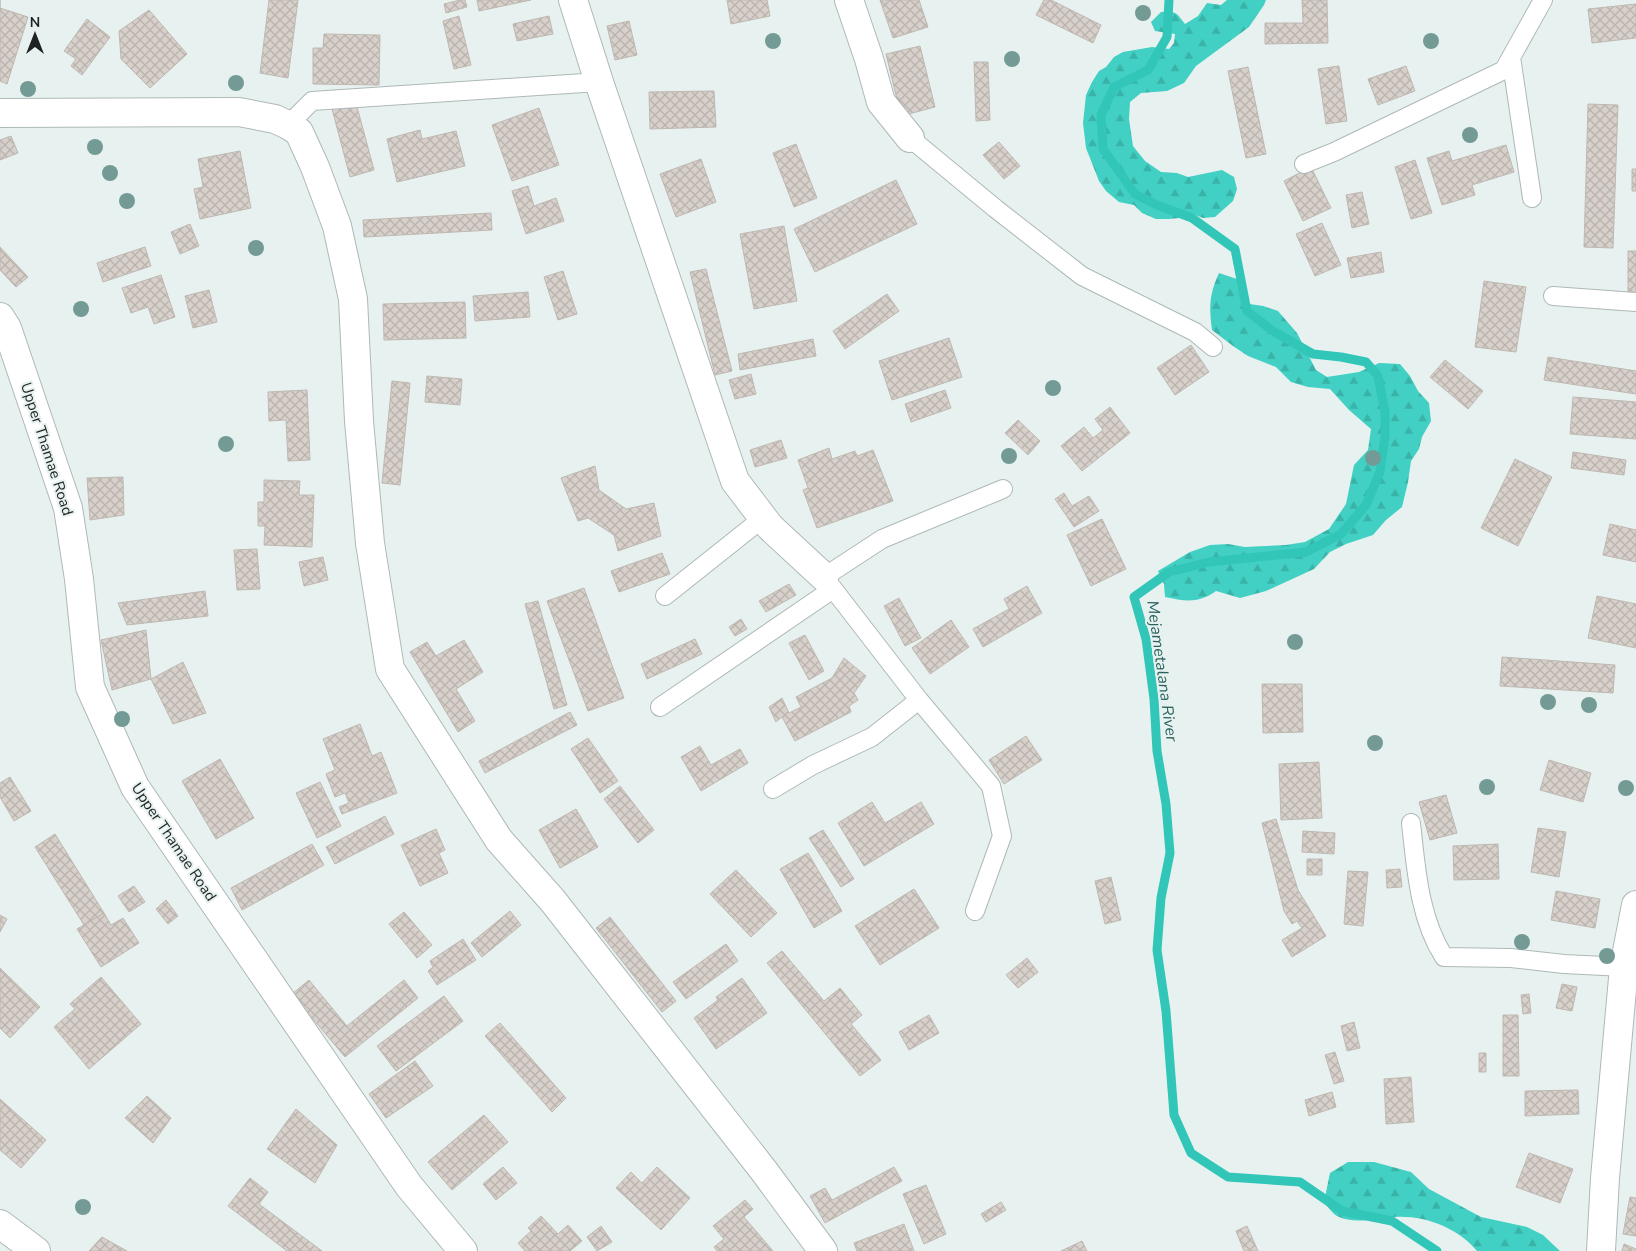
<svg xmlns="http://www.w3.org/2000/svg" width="1636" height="1251" viewBox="0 0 1636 1251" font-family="'Nunito Sans',sans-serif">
<defs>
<pattern id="forest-firs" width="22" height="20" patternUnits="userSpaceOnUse" patternTransform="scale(1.25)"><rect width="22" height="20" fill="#41d0c3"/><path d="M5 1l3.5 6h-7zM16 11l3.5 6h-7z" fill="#39b2a7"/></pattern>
<pattern id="building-cross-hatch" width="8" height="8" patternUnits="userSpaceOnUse" patternTransform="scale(1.25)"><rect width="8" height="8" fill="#d8d0ca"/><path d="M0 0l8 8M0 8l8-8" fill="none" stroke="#b9b2ad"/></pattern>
</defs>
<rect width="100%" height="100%" fill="#e7f2f0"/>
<path fill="url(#forest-firs)" d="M1227,0H1266L1264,5L1249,27L1196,66L1184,83L1167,91L1141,93L1130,102L1129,119L1133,146L1145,161L1161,172L1177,173L1188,177L1222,170L1234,177L1237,189L1233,201L1215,217L1203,218L1192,214L1179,218L1169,219H1156L1142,213L1134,205L1119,202L1106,191L1099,181L1086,148L1083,123L1086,95L1092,82L1099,71L1106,67L1114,57L1123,52L1152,47L1169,49L1174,43L1175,34L1155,31L1151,22L1161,12C1176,11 1176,12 1185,24L1198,16L1207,3L1221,5Z
M1219,273L1240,280L1243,303L1263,306L1278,311L1297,333L1316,370L1327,377L1359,372L1379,363L1400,364L1410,376L1418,391L1429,403L1431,421L1422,437L1419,449L1411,461L1408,482L1402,507L1386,520L1373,535L1346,544L1330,552L1314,569L1266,591L1240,598L1216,591C1198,604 1185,601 1165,597L1164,584L1158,571L1190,552L1210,545L1228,544L1245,547L1286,545L1305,542L1329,529L1346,504L1354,465L1368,450L1371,429L1349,410L1330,389L1308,387L1291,382L1276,367L1248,356L1233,346L1212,330C1209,307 1209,295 1219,273Z
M1348,1162H1374L1411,1172L1429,1189L1481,1217L1527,1227L1543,1235L1560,1251H1477C1458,1228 1425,1215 1394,1217C1376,1218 1355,1225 1337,1216C1332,1213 1328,1207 1324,1202L1330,1173Z"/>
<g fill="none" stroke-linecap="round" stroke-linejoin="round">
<path stroke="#32c6b9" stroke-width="9" d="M1169,0L1167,37L1148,70L1114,87L1101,115L1103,149L1135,194L1157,205L1192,218L1235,249L1247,311L1273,331L1313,354L1341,357L1366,362L1378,376L1385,412V436L1380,472L1366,505L1341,534L1306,552L1209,562L1169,572L1134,597L1146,639L1154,699L1157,751L1166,804L1170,853L1161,898L1157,950L1166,1011L1174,1115L1191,1153L1228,1177L1300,1182L1342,1211L1392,1221L1437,1251"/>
</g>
<path fill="url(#building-cross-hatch)" stroke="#bfb8b2" d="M0,0V8L28,17L7,84L0,81Z
M269,0H298L288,78L260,73Z
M460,0H465L467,7L446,13L444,4Z
M477,0H531L479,11Z
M727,0H767L770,16L731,24Z
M880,0H919L928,27L893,38Z
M1044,0H1051L1101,25L1093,43L1036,15Z
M1302,0H1327L1328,43L1265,44V23H1303Z
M1636,4V38L1592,43L1588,9Z
M149,10L187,54L150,88L121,59L119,31Z
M459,16L471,65L454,69L443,21Z
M549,16L553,34L517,41L513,24Z
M87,19L110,37L82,75L71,66L76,59L64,51Z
M629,21L637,55L615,60L607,26Z
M324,34L380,35L379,85L313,84V48H323Z
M920,46L935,107L901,116L886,54Z
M974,62H988L990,120L976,121Z
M1339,66L1347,121L1326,124L1318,69Z
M1406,66L1415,91L1378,105L1368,79Z
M1248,67L1266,154L1246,158L1228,71Z
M714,91L716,127L650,129L649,92Z
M356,103L374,170L350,177L332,109Z
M1588,104L1618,105L1613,248L1584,247Z
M539,108L559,165L512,181L492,125Z
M420,130L422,139L456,131L465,166L397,182L387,139Z
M11,136L18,153L0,160V140Z
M999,142L1020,166L1004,179L983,155Z
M796,144L817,198L794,207L773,153Z
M1506,145L1514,172L1472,185L1475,195L1442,205L1427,158L1449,151L1452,161Z
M240,151L251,208L200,219L194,189L203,187L198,159Z
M701,159L716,202L676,217L660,174Z
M1415,160L1432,213L1411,219L1395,167Z
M1311,167L1331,208L1303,221L1284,181Z
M1632,169H1636V191H1632Z
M896,180L917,224L815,272L794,229Z
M528,186L534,206L556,198L564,221L526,234L512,191Z
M1362,192L1369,224L1352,228L1346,195Z
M491,213L492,230L364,237L363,220Z
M1322,223L1341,265L1315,276L1296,234Z
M190,224L199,246L180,254L171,232Z
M784,226L797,301L754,309L740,234Z
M0,247L28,277L16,287L0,270Z
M145,247L151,266L103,282L97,263Z
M1628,251H1636V297L1628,296Z
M1381,252L1384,272L1351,278L1347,258Z
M706,269L732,371L715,375L690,272Z
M563,271L577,314L558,320L544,277Z
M161,275L175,317L154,324L148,307L131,313L122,288Z
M1484,281L1526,287L1516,352L1475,347Z
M209,290L217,322L193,328L185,296Z
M528,292L530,317L475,321L473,296Z
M887,294L899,311L845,349L833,331Z
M465,302L466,338L384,340L383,304Z
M949,338L962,377L892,400L879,361Z
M813,339L816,356L740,370L738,354Z
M1191,345L1209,372L1175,395L1157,368Z
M1548,357L1636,371V394L1544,380Z
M1445,360L1483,391L1468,409L1430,377Z
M751,374L756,394L735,399L729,380Z
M427,376L462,379L460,405L425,402Z
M392,381L410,383L400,485L382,483Z
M307,390L310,460L288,461L286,420L269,421L268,392Z
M945,390L951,408L911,422L905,404Z
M1573,397L1636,402V439L1570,434Z
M1110,407L1130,433L1082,471L1061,446L1084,427L1093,438L1103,430L1095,419Z
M1018,420L1040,441L1028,455L1005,433Z
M781,440L787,458L755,467L750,450Z
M829,448L832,459L855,451L857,456L873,450L893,501L817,528L803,490L808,488L798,460Z
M1573,452L1626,460L1624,475L1571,468Z
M1515,459L1552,477L1518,546L1481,528Z
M595,466L599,490L626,509L654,503L661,536L618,551L614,535L588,518L578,521L561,478Z
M123,477L124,515L90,520L87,478Z
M264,480L300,481L299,495H314L312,547L264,545L265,526H258V502H264Z
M1064,493L1072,506L1089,496L1099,511L1074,527L1055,499Z
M1102,519L1126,569L1091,586L1067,535Z
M1610,524L1636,530V562L1603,555Z
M257,549L260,589L237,590L234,550Z
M662,553L670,574L619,592L611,571Z
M323,557L328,580L304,586L299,562Z
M789,584L796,595L766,612L759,601Z
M1027,586L1042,613L983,647L973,629L1009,609L1004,599Z
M584,588L624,698L588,711L547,601Z
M205,591L208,616L127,625L118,603Z
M1597,596L1636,604V648L1588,638Z
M899,598L921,638L905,646L884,606Z
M538,601L567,705L554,709L525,604Z
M741,619L747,629L735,636L729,627Z
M951,620L969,647L930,674L912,648Z
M146,630L151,679L112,690L101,640Z
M805,635L824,671L809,680L789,643Z
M695,639L702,654L647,679L641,664Z
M464,640L483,672L456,689L475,721L458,732L410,652L427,642L436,656Z
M1502,657L1615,665L1613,693L1500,686Z
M844,658L866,676L854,693L858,700L849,706L851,712L795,741L782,717L776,722L769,707L782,698L789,713L801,707L796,697L832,678Z
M183,662L206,713L173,724L151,679Z
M1262,684H1302L1303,732L1263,733Z
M570,712L577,725L485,773L479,761Z
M360,724L372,756L381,752L397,793L342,814L339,807L349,803L345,793L335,797L326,774L335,770L323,739Z
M1026,736L1042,760L1004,784L989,760Z
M588,738L618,781L600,793L571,749Z
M700,746L711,765L740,749L748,763L701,791L681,757Z
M220,759L254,818L216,839L182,781Z
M1549,760L1591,773L1583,802L1540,790Z
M1319,762L1322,818L1281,820L1279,764Z
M10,777L31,811L14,821L0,797V783Z
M320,782L341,826L317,838L296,793Z
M620,786L654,830L638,843L604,799Z
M1446,795L1457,833L1430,840L1419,802Z
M872,802L885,823L921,802L934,824L864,866L838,823Z
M576,809L598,847L560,868L539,830Z
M385,816L394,834L335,864L326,847Z
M1276,819L1298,890L1326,936L1292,957L1282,940L1302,928L1297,921L1292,924L1284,911L1262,823Z
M1538,828L1566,832L1559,877L1531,872Z
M436,829L445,850L439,853L448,873L420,886L401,845Z
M823,830L854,879L841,887L809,838Z
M1303,831L1335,833L1334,854L1302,852Z
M55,834L104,913L84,925L35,847Z
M312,844L324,865L242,910L231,888Z
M1498,844L1499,879L1454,880L1453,846Z
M808,853L842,911L814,928L780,869Z
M1307,859H1322V875H1307Z
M1400,869L1402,887L1387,888L1386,870Z
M736,870L777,913L751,937L710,894Z
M1348,871L1368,872L1363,926L1344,924Z
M1111,877L1121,920L1105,924L1095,881Z
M134,886L145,902L129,912L118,896Z
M914,889L939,928L880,965L855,926Z
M1556,891L1600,899L1595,928L1551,920Z
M166,900L178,916L168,924L156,909Z
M510,911L521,925L482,957L471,943Z
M404,912L432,945L417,958L389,924Z
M104,913L111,925L123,918L139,943L101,967L77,929Z
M0,915L7,919L0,932Z
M610,917L676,1001L662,1012L596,928Z
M463,939L476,960L437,985L428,971L433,967L430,961Z
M726,944L738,961L686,999L673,982Z
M782,951L824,1001L840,988L862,1015L851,1024L881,1060L860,1076L767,963Z
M1027,958L1038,972L1018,988L1006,975Z
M0,968L40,1007L10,1038L0,1028Z
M101,977L141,1024L89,1069L54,1027L75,1009L70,1004Z
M742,978L767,1013L716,1049L694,1018L718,1000L716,997Z
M309,980L347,1026L404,980L418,998L345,1057L292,994Z
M1562,984L1577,987L1572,1011L1556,1008Z
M1529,994L1531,1013L1523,1014L1521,995Z
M444,996L463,1021L396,1071L377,1046Z
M929,1015L939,1033L909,1050L899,1032Z
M1503,1015H1518L1519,1076H1503Z
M1354,1022L1360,1048L1347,1051L1341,1026Z
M500,1023L566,1098L552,1112L485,1036Z
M1335,1052L1344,1081L1334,1084L1325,1055Z
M1479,1053H1486V1072H1479Z
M415,1061L433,1086L386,1118L369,1094Z
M1411,1077L1414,1122L1386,1124L1384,1079Z
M1578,1090L1579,1114L1525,1116V1091Z
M1332,1092L1336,1107L1309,1116L1305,1100Z
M147,1096L171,1118L153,1143L125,1118Z
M0,1099L46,1140L21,1168L0,1150Z
M296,1109L337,1145L315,1183L267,1149Z
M484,1115L508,1142L452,1190L428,1162Z
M1529,1153L1573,1169L1560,1203L1516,1187Z
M503,1167L517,1183L496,1200L483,1184Z
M657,1167L690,1198L661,1230L616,1188L631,1172L642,1183Z
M894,1167L902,1181L825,1223L810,1196L825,1188L832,1200Z
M250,1178L268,1192L259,1204L322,1251H287L228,1206Z
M926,1185L946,1234L924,1244L903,1194Z
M1630,1197L1636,1198V1236L1623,1234Z
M745,1200L753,1209L744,1217L773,1251H717L714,1247L724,1239L713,1226Z
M1001,1202L1006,1210L986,1222L981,1214Z
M541,1216L558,1234L568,1225L582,1241L570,1251H525L518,1243L531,1231L528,1228Z
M904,1224L914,1251H857L854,1243Z
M601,1226L612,1242L597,1251L587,1237Z
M1247,1226L1258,1251H1244L1236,1231Z
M102,1237L127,1251H89Z
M1082,1241L1087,1251H1061Z
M1624,1244L1636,1249V1251H1622Z"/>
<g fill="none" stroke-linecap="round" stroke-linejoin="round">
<defs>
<path id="service" d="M1511,57L1532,198
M288,125L312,101L599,82
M910,138L996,209L1082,276L1195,332L1213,347
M1304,164L1334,152L1504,70L1543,0
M1553,296L1636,302
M665,596L763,518
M660,707L833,589
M773,789L813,765L872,737L919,700
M1411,823C1416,868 1419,918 1444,957L1511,958L1564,964L1624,967
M975,911L1002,836L991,786L919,700L824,577L882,539L1003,489"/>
<path id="minor" d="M573,0L599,82L735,481L770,527L824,577
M849,0L869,59L881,102L910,138
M0,113L239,112L275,119L288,125L299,132L315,167L337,226L353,299L359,421L370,543L390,669L499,840L553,901L764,1171L823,1251
M0,1224L36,1251
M1601,1251L1605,1178L1624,967L1636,905"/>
<path id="tertiary" d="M0,317L7,328L68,508L79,579L90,687L135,787L409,1186L463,1251"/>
</defs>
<use href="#service" stroke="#aeb8b7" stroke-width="20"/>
<use href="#minor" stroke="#aeb8b7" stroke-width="30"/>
<use href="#tertiary" stroke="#aeb8b7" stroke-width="30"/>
<use href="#service" stroke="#fff" stroke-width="18"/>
<use href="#minor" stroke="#fff" stroke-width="28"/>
<use href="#tertiary" stroke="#fff" stroke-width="28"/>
</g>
<g fill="#749a96">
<circle cx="1143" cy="13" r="8"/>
<circle cx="773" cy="41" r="8"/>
<circle cx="1431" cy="41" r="8"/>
<circle cx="1012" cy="59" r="8"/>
<circle cx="236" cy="83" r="8"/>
<circle cx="28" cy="89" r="8"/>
<circle cx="1470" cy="135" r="8"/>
<circle cx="95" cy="147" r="8"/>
<circle cx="110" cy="173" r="8"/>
<circle cx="127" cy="201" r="8"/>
<circle cx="256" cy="248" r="8"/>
<circle cx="81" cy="309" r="8"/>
<circle cx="1053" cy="388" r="8"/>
<circle cx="226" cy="444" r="8"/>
<circle cx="1009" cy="456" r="8"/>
<circle cx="1373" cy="458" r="8"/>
<circle cx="1295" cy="642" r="8"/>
<circle cx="1548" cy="702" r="8"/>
<circle cx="1589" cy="705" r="8"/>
<circle cx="122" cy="719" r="8"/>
<circle cx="1375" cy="743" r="8"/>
<circle cx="1487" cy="787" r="8"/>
<circle cx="1626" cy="788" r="8"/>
<circle cx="1522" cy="942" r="8"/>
<circle cx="1607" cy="956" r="8"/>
<circle cx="83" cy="1207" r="8"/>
</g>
<g text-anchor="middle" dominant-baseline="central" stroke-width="4" stroke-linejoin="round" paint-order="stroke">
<g font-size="15" fill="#1e2222" stroke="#e7f2f0">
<text transform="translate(47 449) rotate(72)">Upper Thamae Road</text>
<text transform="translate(174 842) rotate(56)">Upper Thamae Road</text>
</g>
<g font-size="16" font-style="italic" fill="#29625c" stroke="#e7f2f0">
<text transform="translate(1162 671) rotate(82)">Mejametalana River</text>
</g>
</g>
<g transform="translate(35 35)" stroke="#e7f2f0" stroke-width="4" paint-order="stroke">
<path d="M0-4L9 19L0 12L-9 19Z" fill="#1e2222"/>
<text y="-8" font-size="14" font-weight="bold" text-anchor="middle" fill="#1e2222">N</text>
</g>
</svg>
